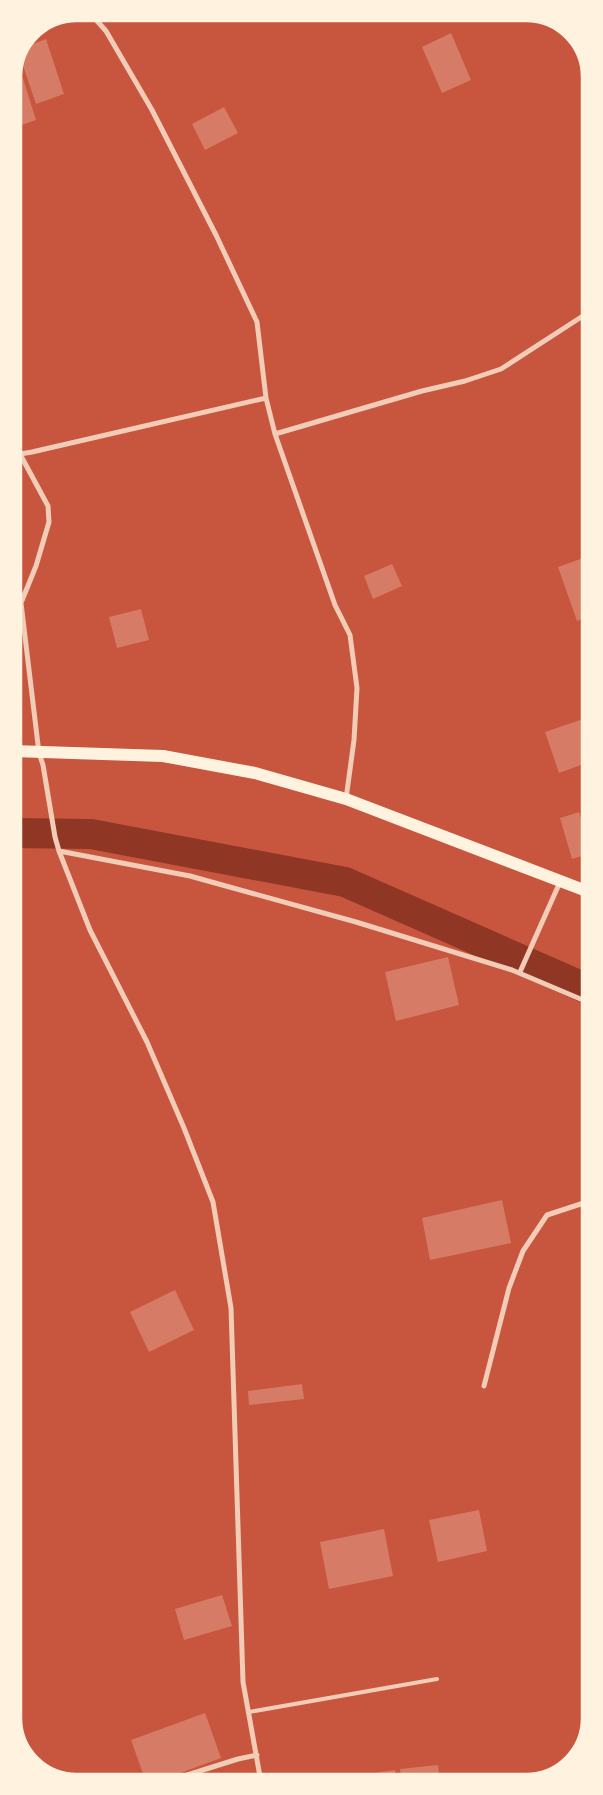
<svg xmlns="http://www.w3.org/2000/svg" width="603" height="1795" viewBox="0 0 603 1795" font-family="'Open Sans',sans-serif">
<rect width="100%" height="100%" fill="#c8553d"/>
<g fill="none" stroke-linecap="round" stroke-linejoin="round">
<path stroke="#8f3625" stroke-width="30" d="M14,833L91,834L345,882L590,990"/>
</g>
<path fill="#d67c66" d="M451,33L471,80L442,93L422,47Z
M46,39L64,94L36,104L20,57L25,47Z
M20,69L36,120L13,128V73L14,71Z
M224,107L238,133L205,150L192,124Z
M586,557L589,565V617L577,621L558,567Z
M392,564L402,586L373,599L364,576Z
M141,609L149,640L117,648L109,617Z
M589,717V762L559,773L545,732Z
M579,812L589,846V854L572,859L560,818Z
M448,957L459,1005L396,1021L385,972Z
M502,1200L511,1243L430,1260L422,1218Z
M175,1290L194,1330L149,1352L130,1312Z
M302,1384L304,1399L249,1405L248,1391Z
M479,1510L487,1551L438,1562L429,1520Z
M384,1529L393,1576L329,1589L320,1542Z
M222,1595L232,1626L184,1640L175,1609Z
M205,1713L221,1758L156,1782H146L131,1740Z
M438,1765L440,1781H402L400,1769Z
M395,1770L396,1781H368L367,1774Z"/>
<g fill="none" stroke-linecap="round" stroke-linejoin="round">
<path stroke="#f1ccb7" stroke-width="4" d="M249,1712L437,1679"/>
<path stroke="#f1ccb7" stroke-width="5" d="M90,13L106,31L152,110L216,235L257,322L266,398L275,434
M13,443L20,454L32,452L266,398
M20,454L48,506L49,522L36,566L21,603L39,753L43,765L55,837L59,851L90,930L147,1042L184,1128L213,1202L231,1308L243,1682L261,1782
M346,799L354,740L357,688L350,635L335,605L275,434L422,391L465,381L501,369L589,312
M59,851L190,876L356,922L512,970L590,1003
M520,972L560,882
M484,1386L509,1288L523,1251L547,1215L590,1201
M165,1782L238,1759L257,1755"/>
<path stroke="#fff3e0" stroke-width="12" d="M13,751L163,756L255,773L346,799L589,892"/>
</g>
<path d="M0 0H603V1795H0ZM77 21H526A56 56 0 0 1 582 77V1718A56 56 0 0 1 526 1774H77A56 56 0 0 1 21 1718V77A56 56 0 0 1 77 21Z" fill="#fff3e0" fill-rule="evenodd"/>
<path fill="none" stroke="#fff3e0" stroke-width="2.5" d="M77 21H526A56 56 0 0 1 582 77V1718A56 56 0 0 1 526 1774H77A56 56 0 0 1 21 1718V77A56 56 0 0 1 77 21Z"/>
</svg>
